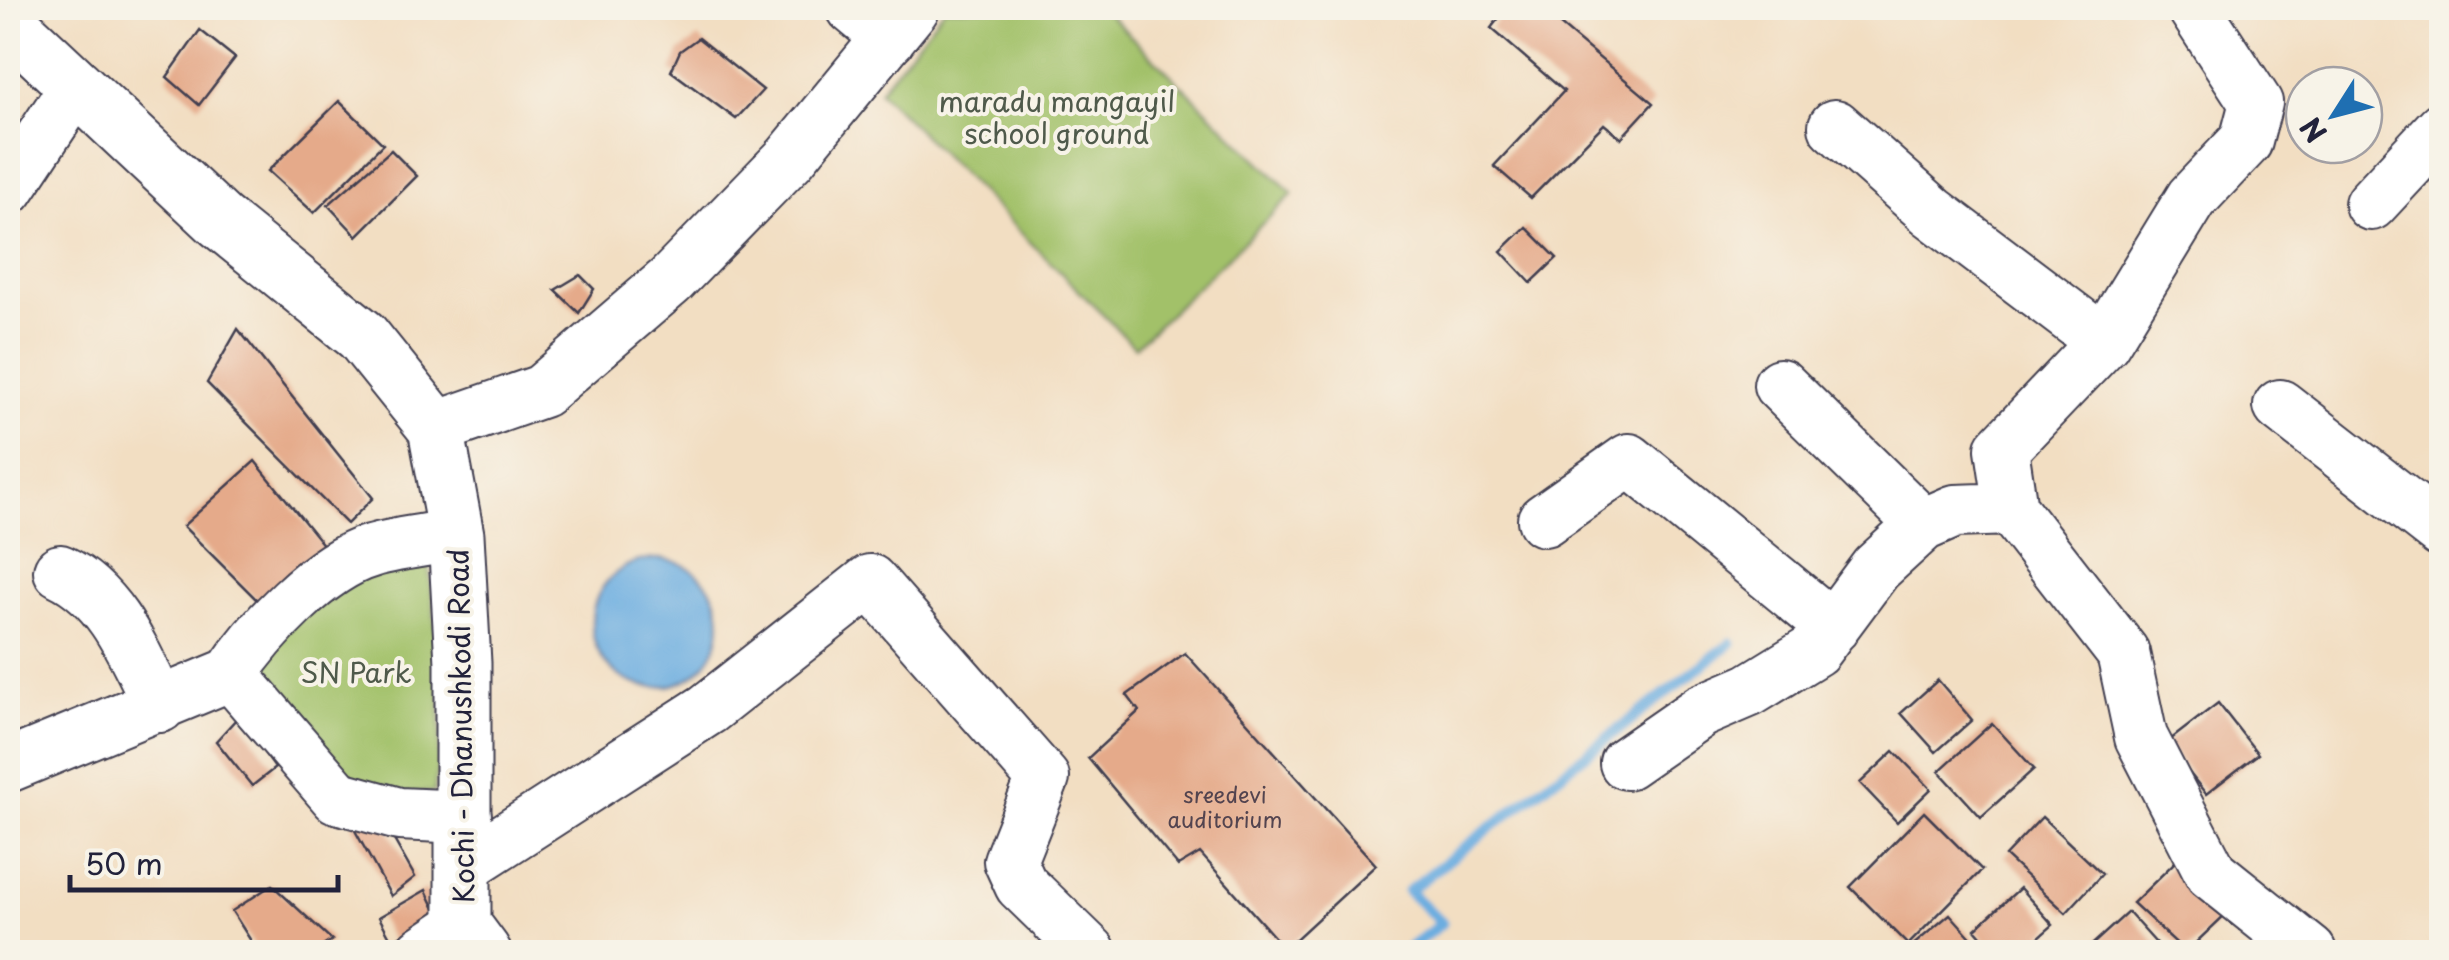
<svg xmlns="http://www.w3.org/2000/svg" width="2449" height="960" viewBox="0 0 2449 960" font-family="'Playpen Sans',sans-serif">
<rect width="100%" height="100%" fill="#f7f3e8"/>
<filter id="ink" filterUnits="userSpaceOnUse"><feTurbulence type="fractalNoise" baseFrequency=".01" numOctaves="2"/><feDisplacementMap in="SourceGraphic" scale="20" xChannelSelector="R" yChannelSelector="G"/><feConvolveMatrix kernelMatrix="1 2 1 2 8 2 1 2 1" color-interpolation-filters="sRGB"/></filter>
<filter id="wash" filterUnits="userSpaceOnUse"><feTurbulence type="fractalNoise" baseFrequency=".0048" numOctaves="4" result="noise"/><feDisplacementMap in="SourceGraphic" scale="40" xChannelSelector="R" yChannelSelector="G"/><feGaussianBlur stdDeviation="2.25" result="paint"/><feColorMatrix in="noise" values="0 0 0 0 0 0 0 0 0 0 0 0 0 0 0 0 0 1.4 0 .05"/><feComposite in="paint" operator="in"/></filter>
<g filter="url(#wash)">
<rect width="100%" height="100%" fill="#f2dec2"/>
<path fill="#a2c169" stroke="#627252" stroke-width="2.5" d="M945,8H1102L1293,194L1135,347L879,91Z
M428,558C437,636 448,714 434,792L368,795L258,701L266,639L329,581Z"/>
<path fill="#6cade0" stroke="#47688e" stroke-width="2.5" d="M592 623a64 64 0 1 1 128 0a64 64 0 1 1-128 0Z"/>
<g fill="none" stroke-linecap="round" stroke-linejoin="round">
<path stroke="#6cade0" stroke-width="11" d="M1404,952L1442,923L1408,891L1731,643"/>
</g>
<g id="blocks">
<path fill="#e5aa8a" d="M1507,8H1540L1653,103L1621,138L1604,124L1531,198L1494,166L1564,91L1491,28Z
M200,30L235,58L199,105L167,77Z
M698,38L763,90L736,119L671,71L680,51Z
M339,101L383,144L314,213L268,171Z
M391,150L417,176L357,236L328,205Z
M1526,227L1557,258L1531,283L1501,251Z
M580,275L594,289L579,313L555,290Z
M238,329L373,498L347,524L207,383Z
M255,461L329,552L262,605L183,526Z
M1185,653L1376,865L1285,949L1200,853L1178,866L1088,758L1139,711L1127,695Z
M1938,680L1972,720L1936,752L1901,713Z
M2218,703L2258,754L2206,794L2166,743Z
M238,717L275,768L252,786L216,741Z
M1992,723L2034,769L1981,817L1939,771Z
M1894,751L1931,789L1897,822L1860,783Z
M377,810L415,877L391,896L352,825Z
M1924,812L1982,870L1908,945L1850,887Z
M2042,817L2102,874L2066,913L2005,856Z
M2177,860L2228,912L2186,952L2133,903Z
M272,885L332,940L314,952H258L232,911Z
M2020,888L2053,925L2022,952H1995L1975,929Z
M426,890L437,913L392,941L379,917Z
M2128,912L2164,952H2084Z
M1950,914L1984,952H1905Z"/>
</g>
</g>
<g filter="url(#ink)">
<use href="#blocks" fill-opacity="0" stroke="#413e4f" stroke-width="2.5"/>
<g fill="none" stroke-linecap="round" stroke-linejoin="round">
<defs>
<path id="minor" d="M853,8L889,38
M2194,8L2256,103L2246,141L2192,198L2104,342L2002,449L2011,509L2123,653L2141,737L2211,873L2310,952
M1835,126L1932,212L2104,342
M8,189L77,85
M2371,204L2442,128
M1780,385L1923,525
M2280,406L2442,532
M436,428L542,391L670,281L790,158L913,8
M1544,520L1629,460L1833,627
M60,571C113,596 135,656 160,706
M231,674L337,797L399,814L465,817
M1626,763L1701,711L1750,690L1815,650L1876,568L1923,525L1955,511L2011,509
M8,766L231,674C260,631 319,566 371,551C398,543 428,540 456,535
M466,865L708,709L870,581L1043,778L1010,861L1021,885L1090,952
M423,952L463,925"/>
<path id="highway" d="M8,22L220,221L362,336L436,428L456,535L463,663V925L483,952"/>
</defs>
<use href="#minor" stroke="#413e4f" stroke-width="56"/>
<use href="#highway" stroke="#413e4f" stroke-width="59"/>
<use href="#minor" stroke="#fff" stroke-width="52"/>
<use href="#highway" stroke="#fff" stroke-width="55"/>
</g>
</g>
<g text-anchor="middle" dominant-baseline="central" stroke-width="8" stroke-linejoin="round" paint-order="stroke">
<g font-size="22" fill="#53444f">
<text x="1225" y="793">sreedevi<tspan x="1225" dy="25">auditorium</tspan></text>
</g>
<g font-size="28" fill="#4f5a4b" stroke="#f7f3e8">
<text x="1057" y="100">maradu mangayil<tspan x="1057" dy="32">school ground</tspan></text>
<text x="356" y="671">SN Park</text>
</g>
<g font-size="28" fill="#22223b" stroke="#f7f3e8">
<text transform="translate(460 726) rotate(-91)">Kochi - Dhanushkodi Road</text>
</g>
</g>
<rect width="2449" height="960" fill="none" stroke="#f7f3e8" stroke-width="40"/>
<g transform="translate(2334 115) rotate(234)"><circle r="48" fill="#f7f3e8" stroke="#a29fa3" stroke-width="2.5"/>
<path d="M0-8L18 38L0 25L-18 38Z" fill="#1f6fb2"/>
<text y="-15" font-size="28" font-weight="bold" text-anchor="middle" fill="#22223b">N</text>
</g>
<path d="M70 875v15h268v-15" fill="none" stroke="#22223b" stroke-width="5"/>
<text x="85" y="875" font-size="30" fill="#22223b" stroke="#f7f3e8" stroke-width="8" paint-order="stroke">50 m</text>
</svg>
